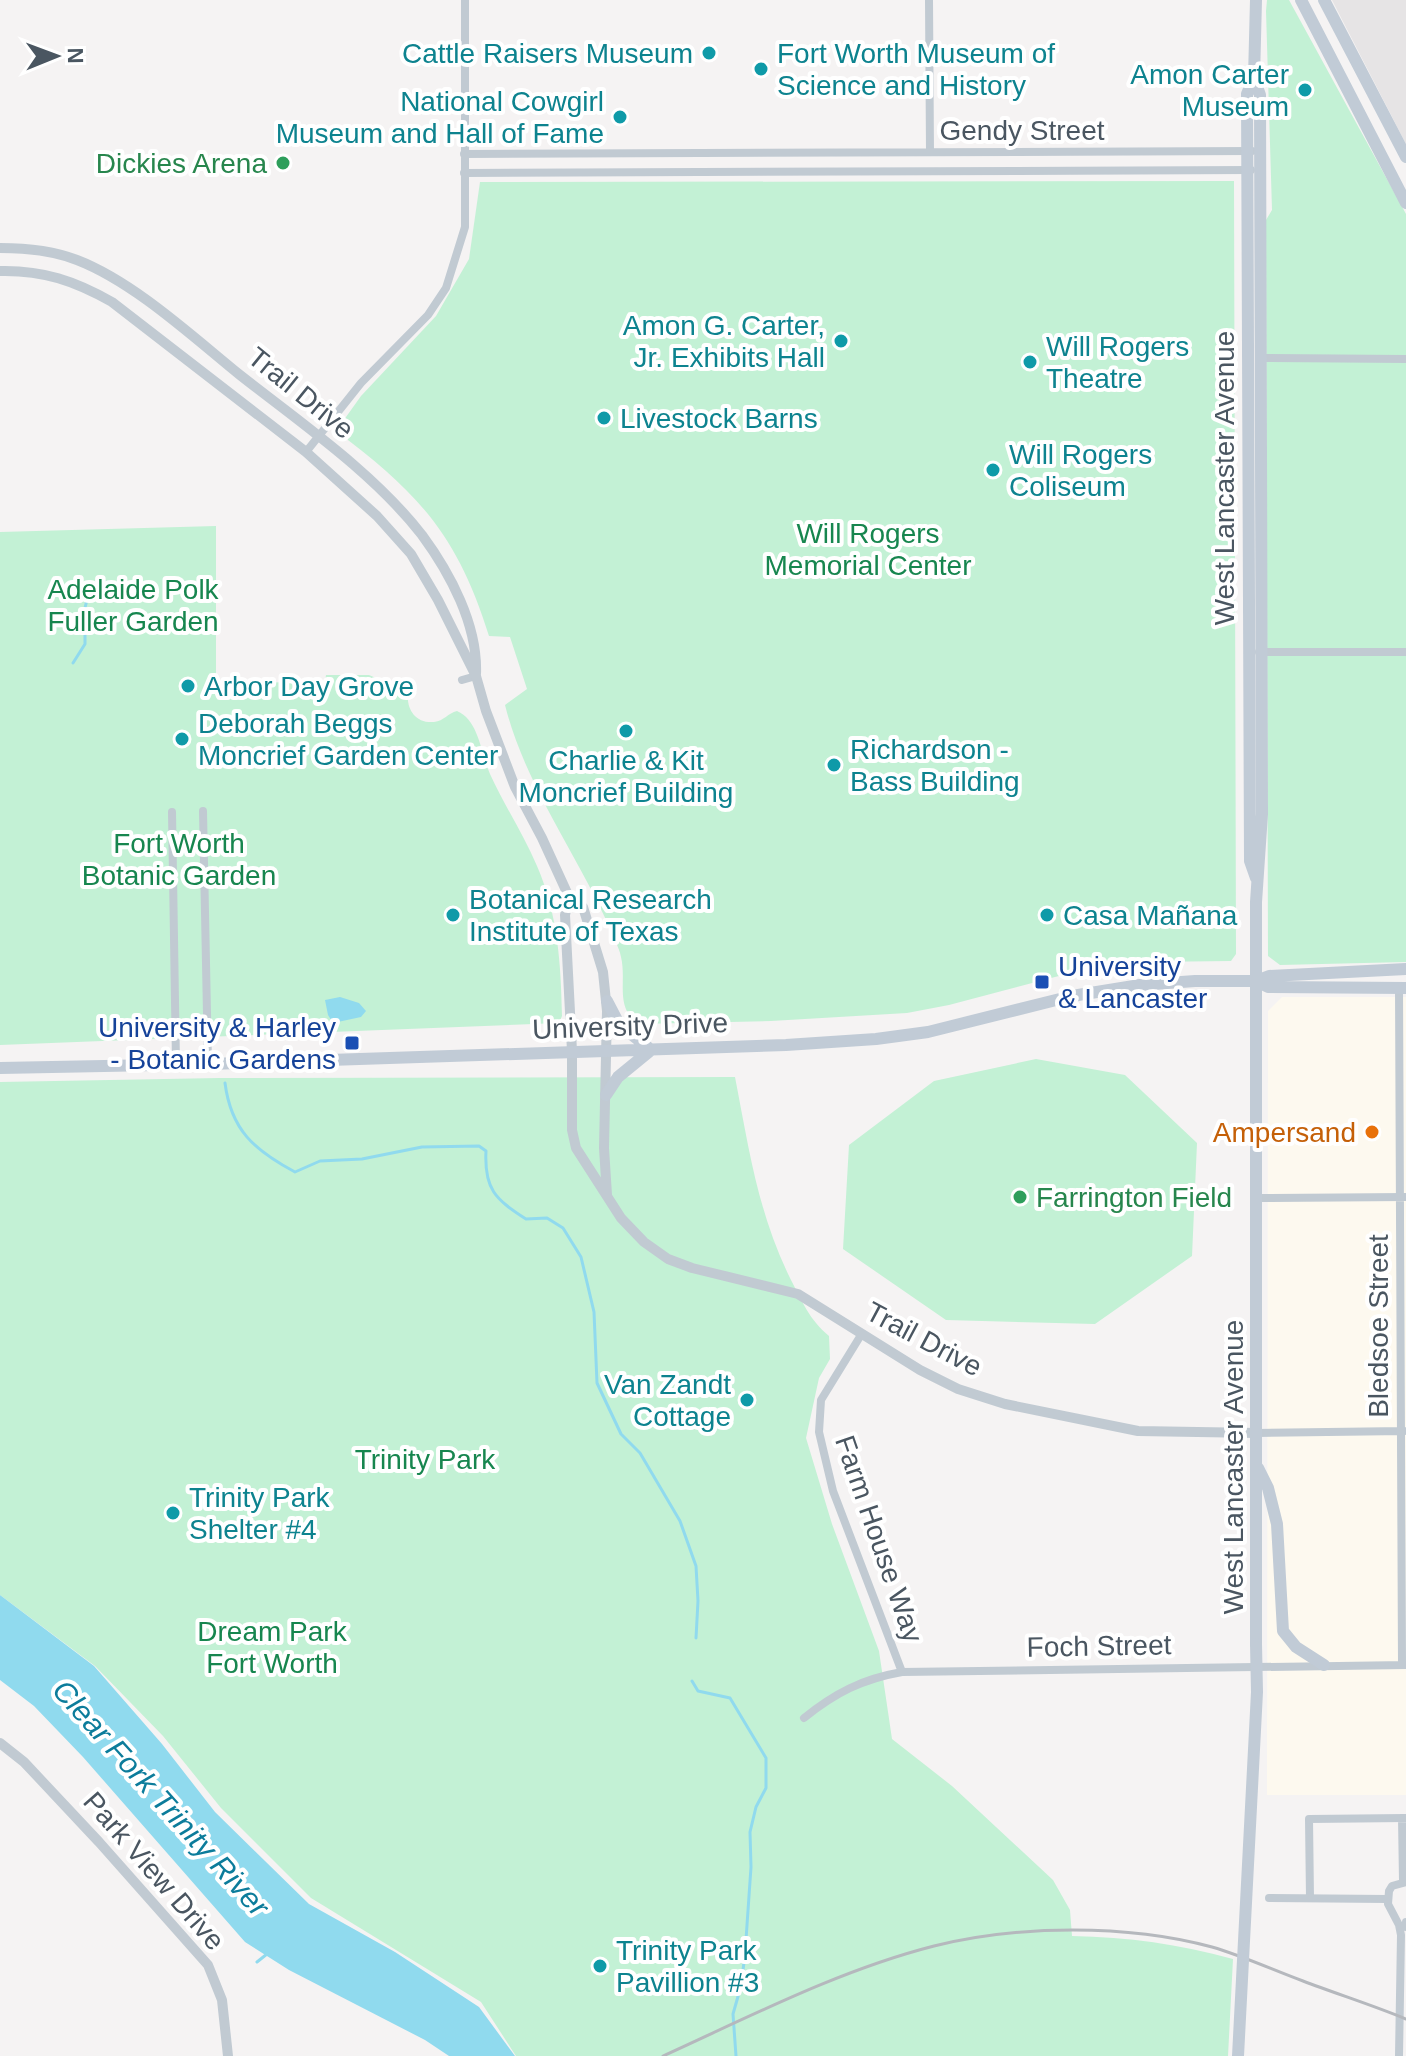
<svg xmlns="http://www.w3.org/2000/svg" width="1406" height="2056" viewBox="0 0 1406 2056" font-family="Helvetica,sans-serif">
<rect width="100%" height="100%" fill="#f5f3f3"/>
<path fill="#fdf9ef" d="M1282,997H1406V1795H1267L1268,1011Z"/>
<path fill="#e6e4e5" d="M1332,0H1406V144Z"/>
<path fill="#c3f1d5" d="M1267,0H1289L1406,214V962L1280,965L1268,956L1266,220L1272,210L1266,11Z
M1234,181L1236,954L1231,961L1147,962L1074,972L949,1005L907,1013L771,1021L639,1024C614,1008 627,982 621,957C620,951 617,945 615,940C582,860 526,789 505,705L527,689L510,637L489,636C458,536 419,493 336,431L361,396L436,316L469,259L480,182Z
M216,526V684L325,681L326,675H369L383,681H412C402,699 410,724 434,722C444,721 448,713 457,711C479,720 481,754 490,774C504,805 524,835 537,866C558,914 561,965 562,1016L559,1023L0,1045V532Z
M1036,1059L1125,1075L1197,1143L1192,1256L1095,1324L946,1320L843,1249L849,1145L934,1081Z
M735,1077C749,1149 758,1214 791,1280C803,1303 809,1319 829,1336L830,1359L819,1378L806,1438L832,1524L879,1651L892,1739L952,1786L1053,1880L1070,1910L1072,1936C1129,1937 1178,1944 1233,1959L1228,2056H516L481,2002L311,1898L221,1808L163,1736L95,1666L0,1595V1082L219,1078Z"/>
<path fill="#90daee" d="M340,997L359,1003L366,1011L361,1017L333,1023L328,1015L325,1000Z
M0,1595L94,1666L162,1744L215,1812L309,1904L395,1952L479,2007L515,2056H449L425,2040L289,1970L245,1942L83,1757L34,1706L0,1680Z"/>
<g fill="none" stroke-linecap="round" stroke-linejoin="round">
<path stroke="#90daee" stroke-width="3" d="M73,663L85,644V608L90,587
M225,1083C231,1130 254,1150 295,1172L320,1161L362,1159L422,1147L479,1146L486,1151C484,1189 495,1199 526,1219L547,1218L563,1228L581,1257L594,1312L597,1383L621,1434L640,1453L680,1521L696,1566L698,1601L696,1638
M692,1681L698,1691L730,1698L766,1758V1788L756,1807L750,1832L751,1867L745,1954L741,1986L733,2014L736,2056
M257,1962L267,1954"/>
<path stroke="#c1cad2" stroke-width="8" d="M929,0L930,152
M464,154L1252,151
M464,173L1251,170
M1259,358L1406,359
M306,452L361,383L428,315L446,288L465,227V0
M1259,652H1406
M462,680L476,676
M203,811L208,1064
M172,812L176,1064
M1399,988L1402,1665
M1258,1198L1406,1197
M861,1335L821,1400L819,1432L833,1491L902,1672
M1257,1433L1404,1431
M804,1718C835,1693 862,1679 902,1672L1406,1665
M1402,1818L1403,1881
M1269,1898L1387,1899
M1310,1898L1309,1819L1406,1818
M1406,1922V1927
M1399,2056L1401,1935L1399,1925L1388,1904L1389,1891L1392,1886L1406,1882"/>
<path stroke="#c1cad2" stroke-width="10" d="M0,248C25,248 54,251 77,260C134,282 193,337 240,375C301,423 374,473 422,535C450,573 478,625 476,674
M0,271C43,270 75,281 112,302L306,452L377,516L411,554L438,600L476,676L486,711L515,787L542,838L569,897L583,907L603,972L607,1011L604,1148L607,1195
M569,897L565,915L572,1051V1130L576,1148L621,1218L644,1242L668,1259L692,1268L798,1294L920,1370L958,1389L1005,1404L1138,1431L1257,1433
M0,1743L24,1762L99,1842L208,1965L222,2000L228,2056"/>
<path stroke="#c1cbd6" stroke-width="12" d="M1256,0L1254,78L1260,95L1262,814L1256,902V1644
M1301,0L1406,203
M1324,0L1406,157
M1254,78L1247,94L1250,861L1256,878
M1256,981L1269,976L1406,969
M607,1001L619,1024L651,1050
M0,1068L208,1064L786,1045L876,1039L928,1032L1072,996L1140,985L1195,981H1256L1268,987L1406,988
M606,1095L618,1077L651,1050
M1258,1468L1268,1488L1277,1524L1283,1631L1296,1647L1324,1665"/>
<path stroke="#b5b8bd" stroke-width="3" d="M663,2056C751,2016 840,1970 934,1946C1019,1925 1127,1924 1212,1947C1243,1956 1273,1970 1303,1981C1337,1994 1372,2005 1406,2019"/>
<path stroke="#c1cbd6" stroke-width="12" d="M1238,2056L1257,1692L1256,1644"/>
</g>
<g fill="#0f9aa8" stroke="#fff" stroke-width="3">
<circle cx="709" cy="53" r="8"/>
<circle cx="761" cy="69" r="8"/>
<circle cx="1305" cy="90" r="8"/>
<circle cx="620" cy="117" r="8"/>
<circle cx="841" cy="341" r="8"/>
<circle cx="1030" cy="362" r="8"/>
<circle cx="604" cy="418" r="8"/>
<circle cx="993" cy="470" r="8"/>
<circle cx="188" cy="686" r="8"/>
<circle cx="626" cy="731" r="8"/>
<circle cx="182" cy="739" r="8"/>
<circle cx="834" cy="765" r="8"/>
<circle cx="453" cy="915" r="8"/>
<circle cx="1047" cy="915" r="8"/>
<circle cx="747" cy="1400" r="8"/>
<circle cx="173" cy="1513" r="8"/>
<circle cx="600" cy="1966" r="8"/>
</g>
<g fill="#2e9e5b" stroke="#fff" stroke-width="3">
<circle cx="283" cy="163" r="8"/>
<circle cx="1020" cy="1197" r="8"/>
</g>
<g fill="#1a4fb4" stroke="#fff" stroke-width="3">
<rect x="1034" y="974" width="16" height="16" rx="4"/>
<rect x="344" y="1035" width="16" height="16" rx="4"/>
</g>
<circle fill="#e8710a" stroke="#fff" stroke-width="3" cx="1372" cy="1132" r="8"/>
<g text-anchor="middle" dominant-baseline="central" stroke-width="8" stroke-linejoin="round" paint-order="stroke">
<g font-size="28" fill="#0d838f" stroke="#fff" text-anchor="start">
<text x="693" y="53" text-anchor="end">Cattle Raisers Museum</text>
<text x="777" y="53">Fort Worth Museum of<tspan x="777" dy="32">Science and History</tspan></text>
<text x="1289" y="74" text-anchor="end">Amon Carter<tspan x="1289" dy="32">Museum</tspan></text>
<text x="604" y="101" text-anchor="end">National Cowgirl<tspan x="604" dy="32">Museum and Hall of Fame</tspan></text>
<text x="825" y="325" text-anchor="end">Amon G. Carter,<tspan x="825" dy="32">Jr. Exhibits Hall</tspan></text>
<text x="1046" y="346">Will Rogers<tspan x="1046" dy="32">Theatre</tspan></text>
<text x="620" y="418">Livestock Barns</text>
<text x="1009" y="454">Will Rogers<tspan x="1009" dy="32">Coliseum</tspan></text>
<text x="204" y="686">Arbor Day Grove</text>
<text x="198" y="723">Deborah Beggs<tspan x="198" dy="32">Moncrief Garden Center</tspan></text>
<text x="850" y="749">Richardson -<tspan x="850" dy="32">Bass Building</tspan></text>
<text x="626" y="760" text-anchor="middle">Charlie &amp; Kit<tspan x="626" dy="32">Moncrief Building</tspan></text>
<text x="469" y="899">Botanical Research<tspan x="469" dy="32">Institute of Texas</tspan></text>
<text x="1063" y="915">Casa Mañana</text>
<text x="731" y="1384" text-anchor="end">Van Zandt<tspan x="731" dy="32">Cottage</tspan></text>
<text x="189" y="1497">Trinity Park<tspan x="189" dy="32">Shelter #4</tspan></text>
<text x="616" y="1950">Trinity Park<tspan x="616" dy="32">Pavillion #3</tspan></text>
</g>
<g font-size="28" fill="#4a5661" stroke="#fff">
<text x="1022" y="130">Gendy Street</text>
<text transform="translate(301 393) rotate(39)">Trail Drive</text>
<text transform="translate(1224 478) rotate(-90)">West Lancaster Avenue</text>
<text transform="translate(630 1026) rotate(-2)">University Drive</text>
<text transform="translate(1378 1326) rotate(-90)">Bledsoe Street</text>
<text transform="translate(924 1339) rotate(28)">Trail Drive</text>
<text transform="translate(1233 1467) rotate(-90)">West Lancaster Avenue</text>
<text transform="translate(879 1539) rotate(71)">Farm House Way</text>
<text transform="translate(1099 1646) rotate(-1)">Foch Street</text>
<text transform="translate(154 1871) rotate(49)">Park View Drive</text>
</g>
<g font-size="28" fill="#27864d" stroke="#fff" text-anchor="end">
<text x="267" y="163">Dickies Arena</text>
<text x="1036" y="1197" text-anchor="start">Farrington Field</text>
</g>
<g font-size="28" fill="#17864f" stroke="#fff">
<text x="868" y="533">Will Rogers<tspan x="868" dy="32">Memorial Center</tspan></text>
<text x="133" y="589">Adelaide Polk<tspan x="133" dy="32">Fuller Garden</tspan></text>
<text x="179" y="843">Fort Worth<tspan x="179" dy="32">Botanic Garden</tspan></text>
<text x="425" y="1459">Trinity Park</text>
<text x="272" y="1631">Dream Park<tspan x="272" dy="32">Fort Worth</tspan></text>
</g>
<g font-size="28" fill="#164399" stroke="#fff" text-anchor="start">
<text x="1058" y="966">University<tspan x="1058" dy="32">&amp; Lancaster</tspan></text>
<text x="336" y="1027" text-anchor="end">University &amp; Harley<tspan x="336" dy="32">- Botanic Gardens</tspan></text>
</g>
<g font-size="28" fill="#c56008" stroke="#fff" text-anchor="end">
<text x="1356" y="1132">Ampersand</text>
</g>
<g font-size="30" font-style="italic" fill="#0c7c9b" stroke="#fff">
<text transform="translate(161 1798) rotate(48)">Clear Fork Trinity River</text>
</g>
</g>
<g transform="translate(56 56) rotate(89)" stroke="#ffffff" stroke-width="6" paint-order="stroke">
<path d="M0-6L14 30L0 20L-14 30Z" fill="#4a5661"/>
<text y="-12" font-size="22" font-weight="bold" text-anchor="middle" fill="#4a5661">N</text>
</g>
</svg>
